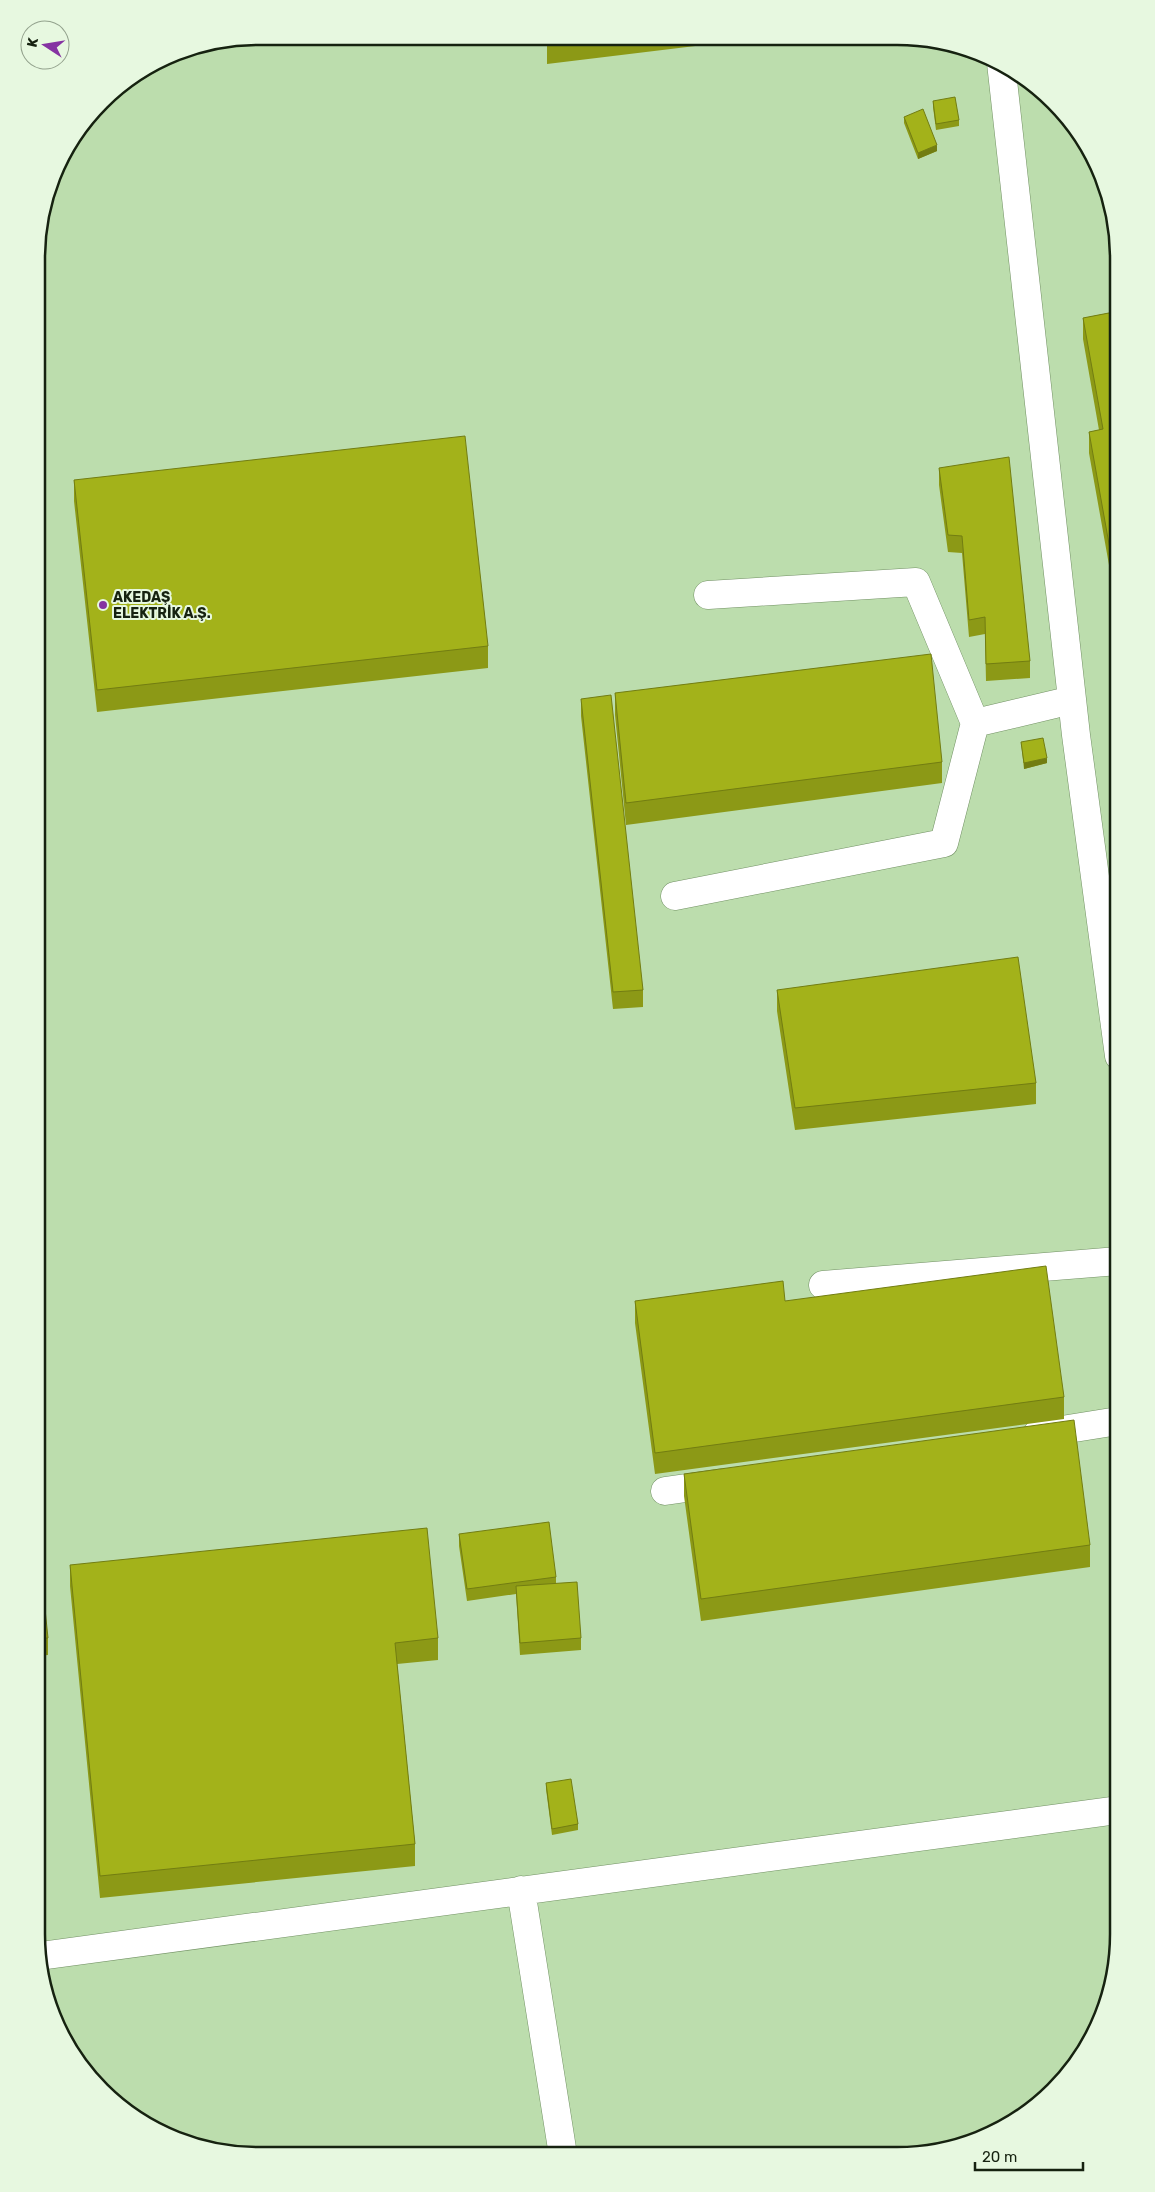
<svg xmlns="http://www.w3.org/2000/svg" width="1155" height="2192" viewBox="0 0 1155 2192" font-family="Rubik,sans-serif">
<rect width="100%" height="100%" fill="#bcddad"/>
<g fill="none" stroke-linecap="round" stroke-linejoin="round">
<defs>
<path id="minor" d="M1001,63L1076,735L1119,1056
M708,595L916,582L975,723L1072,700
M675,896L944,843L975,723
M823,1285L1118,1261
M1037,1434L1118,1421
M665,1491L721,1483
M521,1890L563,2155
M40,1956L1118,1810"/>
</defs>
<use href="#minor" stroke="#729164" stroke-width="29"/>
<use href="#minor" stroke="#fff" stroke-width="28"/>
</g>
<path fill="#8c9916" d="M547,38L753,39L547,64Z
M933,101L959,120V126L936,130L933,107Z
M904,117L937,151L918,159L904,123Z
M1119,311V621L1089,453V432L1099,430L1083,339V318Z
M939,468L1030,661V678L986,681L985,634L969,637L962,553L948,552L939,485Z
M74,480L488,646V668L97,712L74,501Z
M615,693L942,762V783L626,825L615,715Z
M581,699L643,990V1007L613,1009L581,716Z
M1021,742L1047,763L1024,769Z
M777,990L1036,1083V1104L795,1130L777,1011Z
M635,1301H785L1064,1397V1419L655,1474L635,1323Z
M684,1474L1090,1545V1567L701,1621L684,1496Z
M459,1534L556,1577V1583L581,1638V1650L520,1655L516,1594L467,1601L459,1546Z
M70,1565L438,1638V1660L397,1664L415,1844V1866L100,1898L70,1586Z
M37,1581L48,1638V1655L37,1656Z
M546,1783L578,1824V1830L552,1835L546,1789Z"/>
<path fill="#727d12" d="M937,145V151L918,159V153Z
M1047,758V763L1024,769V763Z"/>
<path fill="#a3b21a" stroke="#727d12" d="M547,38H583L547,43Z
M955,97L959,120L936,124L933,101Z
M923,109L937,145L918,153L904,117Z
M1119,311V600L1089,432L1103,429L1083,318Z
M465,436L488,646L97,690L74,480Z
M1009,457L1030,661L986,664L985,617L969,620L962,536L948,535L939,468Z
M931,654L942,762L626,803L615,693Z
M611,695L643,990L613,992L581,699Z
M1043,738L1047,758L1024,763L1021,742Z
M1018,957L1036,1083L795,1108L777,990Z
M1046,1266L1064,1397L655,1453L635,1301L783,1281L785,1301Z
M1074,1420L1090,1545L701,1599L684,1474Z
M549,1522L556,1577L467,1589L459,1534Z
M427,1528L438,1638L395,1643L415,1844L100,1876L70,1565Z
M42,1580L48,1638L37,1639V1581Z
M577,1582L581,1638L520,1643L516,1586Z
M571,1779L578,1824L552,1829L546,1783Z"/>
<circle fill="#8533a2" stroke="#e7f8e0" stroke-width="2" cx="103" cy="605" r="5"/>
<g text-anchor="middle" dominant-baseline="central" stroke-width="4" stroke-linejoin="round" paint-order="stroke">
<g font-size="14" font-weight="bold" fill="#162210" stroke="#e7f8e0" text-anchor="start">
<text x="113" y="597">AKEDAŞ<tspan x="113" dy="16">ELEKTRİK A.Ş.</tspan></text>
</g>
</g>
<path d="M0 0H1155V2192H0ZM258 45H897A213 213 0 0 1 1110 258V1934A213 213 0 0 1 897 2147H258A213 213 0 0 1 45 1934V258A213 213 0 0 1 258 45Z" fill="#e7f8e0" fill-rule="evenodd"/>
<path fill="none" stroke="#162210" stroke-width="2.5" d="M258 45H897A213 213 0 0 1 1110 258V1934A213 213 0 0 1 897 2147H258A213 213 0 0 1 45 1934V258A213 213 0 0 1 258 45Z"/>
<g transform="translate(45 45) rotate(282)"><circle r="24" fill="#e7f8e0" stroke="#93a28d"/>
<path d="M0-4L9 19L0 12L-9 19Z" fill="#8533a2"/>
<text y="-8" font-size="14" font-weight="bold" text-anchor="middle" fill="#162210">K</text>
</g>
<path d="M975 2162v8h108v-8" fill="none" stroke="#162210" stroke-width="2.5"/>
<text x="982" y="2162" font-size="15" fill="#162210" stroke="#e7f8e0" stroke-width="4" paint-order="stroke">20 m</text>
</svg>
